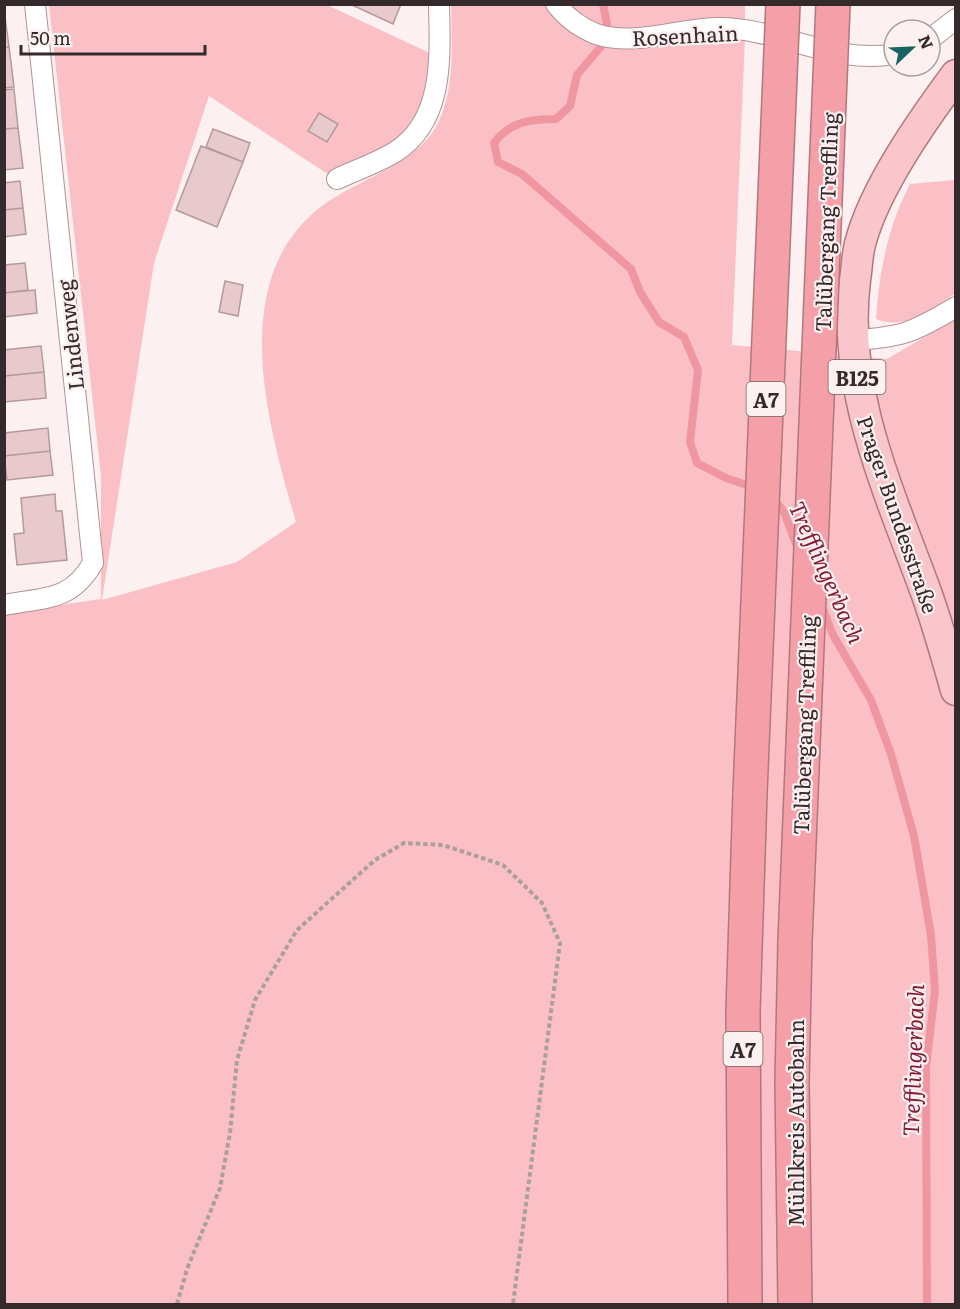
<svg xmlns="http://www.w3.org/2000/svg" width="960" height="1309" viewBox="0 0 960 1309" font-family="Literata,serif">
<rect width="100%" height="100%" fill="#fcf0f0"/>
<path fill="#fac0c6" d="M49,5H327L432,54L423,110L394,144L326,173L209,96L154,263L102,600L237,562L296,522C265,415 221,260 342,193C375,174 423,157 439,121C455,86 452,42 451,5H551L594,36L723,34L745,37L732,345L887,359L955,319V1304H5L4,613L101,599V476Z
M568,5H745V21C695,26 604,48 568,5Z
M955,180V294C931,309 905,331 876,319C879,272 888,226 910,184Z"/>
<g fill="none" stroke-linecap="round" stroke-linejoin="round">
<path stroke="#ef96a0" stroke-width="8" d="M603,4L607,24
M603,44L577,75L570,106L556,119C531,119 511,121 494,143L498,162L522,174L631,269L640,292L659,322L684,337L698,370L690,442L697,463L726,478L756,488
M773,498L784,512L798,549
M822,607L833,635L871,700L891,754L914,836L931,935L935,991L926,1067L927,1304"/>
</g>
<path fill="#e8cacc" stroke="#b5999b" stroke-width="1.5" d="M350,4H401L393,24Z
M4,9L9,47L4,48Z
M9,47L14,87L4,88V48Z
M14,89L18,128L4,129V90Z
M319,113L338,124L327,142L308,131Z
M18,128L23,168L4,170V129Z
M213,129L250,143L243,162L206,147Z
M201,146L243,162L217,227L176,210Z
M20,181L23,208L4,210V183Z
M23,208L26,234L4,237V210Z
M25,263L28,290L4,293V265Z
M225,281L243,285L238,316L219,312Z
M35,290L37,313L4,317V293Z
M41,346L44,372L4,376V350Z
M44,372L46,398L4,402V376Z
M48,428L50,451L4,456V433Z
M50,451L53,475L7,480L4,456Z
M55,494L56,511H62L67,560L17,565L14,534L24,533L21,498Z"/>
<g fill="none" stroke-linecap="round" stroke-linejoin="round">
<defs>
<path id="minor" d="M556,4C566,17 581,28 596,34C635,47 680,28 719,28C779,28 833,65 894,54
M930,39L956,19
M337,179C356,170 377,163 395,152C445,120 440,56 439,4
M852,340C901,338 914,332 956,307
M4,605C45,597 70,602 93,563L35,4"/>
<path id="primary" d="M956,75C922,121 874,189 860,244C857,255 857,268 855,280C841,391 890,493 927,595C938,626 947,658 956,690"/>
<path id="motorway" d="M795,942L792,1082L795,1304
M745,1304L743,1011L750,793"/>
</defs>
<use href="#minor" stroke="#b09496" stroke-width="22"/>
<use href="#primary" stroke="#b2777d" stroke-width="33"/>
<use href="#motorway" stroke="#b2777d" stroke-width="36"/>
<path stroke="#aa9e9e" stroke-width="4" stroke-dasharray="4.5 3" stroke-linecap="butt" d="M177,1304L187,1269L220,1188L230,1133L237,1060L255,1000L297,930L375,860L404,843L443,845L503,865L542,903L560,943L513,1304"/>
<use href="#minor" stroke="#fff" stroke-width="20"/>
<use href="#primary" stroke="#f9c6cb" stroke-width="30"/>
<use href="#motorway" stroke="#f5a0a9" stroke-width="33"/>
<defs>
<path id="motorway-bridge" d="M750,793L783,4
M795,942L833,4"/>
</defs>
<use href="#motorway-bridge" stroke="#b2777d" stroke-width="36" stroke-linecap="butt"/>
<use href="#motorway-bridge" stroke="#f5a0a9" stroke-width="33"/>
</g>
<g text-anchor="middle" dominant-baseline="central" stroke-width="4.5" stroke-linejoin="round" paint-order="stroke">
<g fill="#fcf0f0" stroke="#716566" stroke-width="1.5">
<rect x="828.5" y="360" width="57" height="34" rx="4.5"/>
<rect x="746.5" y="382" width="39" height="34" rx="4.5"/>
<rect x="723.5" y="1032" width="39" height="34" rx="4.5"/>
</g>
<g font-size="20" font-weight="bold" fill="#352a2b">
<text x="857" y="377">B125</text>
<text x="766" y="399">A7</text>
<text x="743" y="1049">A7</text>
</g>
<g font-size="21" fill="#352a2b" stroke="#fcf0f0">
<text transform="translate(685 34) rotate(-3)">Rosenhain</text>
<text transform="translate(825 222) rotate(-88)">Talübergang Treffling</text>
<text transform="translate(69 335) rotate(-96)">Lindenweg</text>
<text transform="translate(899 514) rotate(71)">Prager Bundesstraße</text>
<text transform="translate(803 725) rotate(-88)">Talübergang Treffling</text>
<text transform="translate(794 1123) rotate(-90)">Mühlkreis Autobahn</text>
</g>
<g font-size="22" font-style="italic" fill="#821b34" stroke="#fcf0f0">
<text transform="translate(828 572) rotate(66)">Trefflingerbach</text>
<text transform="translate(912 1060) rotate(-88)">Trefflingerbach</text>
</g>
</g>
<rect width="960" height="1309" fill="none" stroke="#352a2b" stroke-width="12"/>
<g transform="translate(912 48) rotate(67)"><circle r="28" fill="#fcf0f0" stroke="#aca1a1" stroke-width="1.5"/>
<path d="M0-4.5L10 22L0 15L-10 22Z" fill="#176563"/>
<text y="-9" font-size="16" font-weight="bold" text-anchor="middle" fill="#352a2b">N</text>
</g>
<path d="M21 45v9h184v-9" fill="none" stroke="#352a2b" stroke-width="3"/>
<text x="30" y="45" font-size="18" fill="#352a2b" stroke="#fcf0f0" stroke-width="4.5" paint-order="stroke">50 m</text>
</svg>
